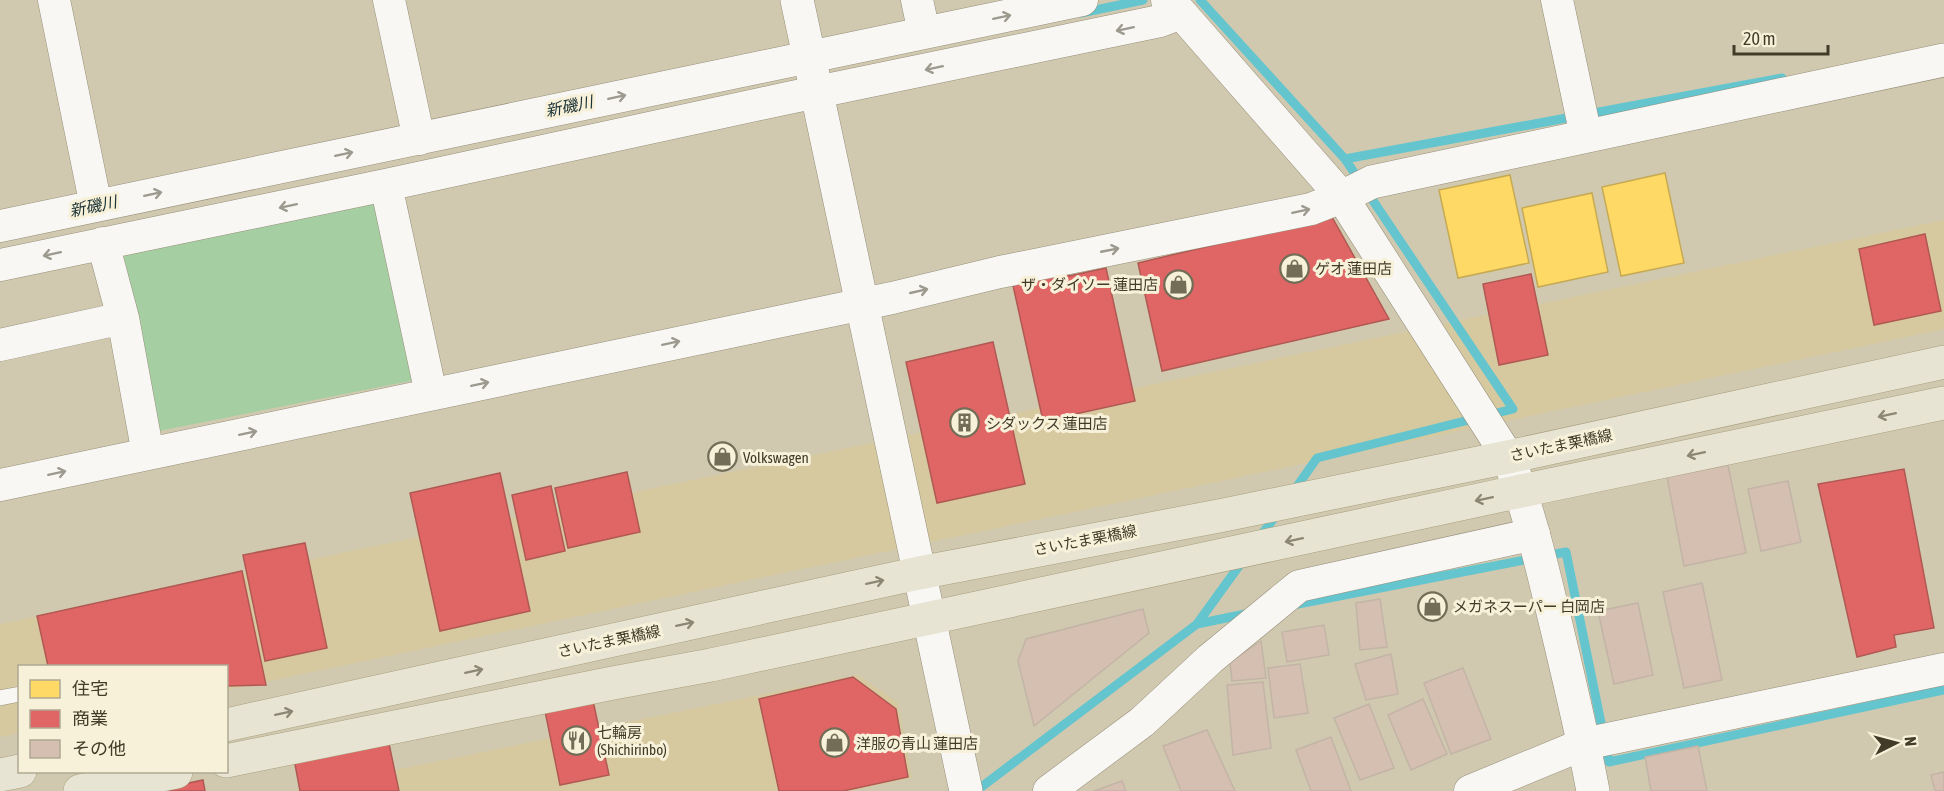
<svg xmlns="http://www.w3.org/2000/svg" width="1944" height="791" viewBox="0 0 1944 791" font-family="'Asap Condensed','Noto Sans JP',sans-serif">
<rect width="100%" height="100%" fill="#d1c9af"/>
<path fill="#d6c99f" d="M1944,220V329L227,690L226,666H20L19,733L0,737V624Z
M858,675L898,703L912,778L850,791H293Z"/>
<path fill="#a6cea3" d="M377,190L415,380L154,432L116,242Z"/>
<path fill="#ffd966" stroke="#c6aa53" stroke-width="1.5" d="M1665,173L1684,263L1621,276L1602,187Z
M1510,175L1529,263L1458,278L1439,190Z
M1592,193L1608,272L1538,287L1522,208Z"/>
<path fill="#e06666" stroke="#b05953" stroke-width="1.5" d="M1332,217L1389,319L1162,371L1138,263Z
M1925,234L1941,311L1874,325L1859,249Z
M1066,259L1069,276L1106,268L1135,401L1043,421L1010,272Z
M1531,274L1548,355L1499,365L1483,284Z
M993,342L1025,484L937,503L906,362Z
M1904,469L1934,628L1894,635L1896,647L1857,657L1818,484Z
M627,472L640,532L568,548L555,488Z
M500,473L530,611L440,631L410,493Z
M551,486L565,551L526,560L512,495Z
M305,543L327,648L265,661L243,555Z
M242,571L266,685L226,686V666H48L37,616Z
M853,677L896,709L908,777L843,791H779L759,699Z
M592,696L609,775L560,785L544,706Z
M388,739L399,791H300L294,759Z
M203,780L205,791H151Z"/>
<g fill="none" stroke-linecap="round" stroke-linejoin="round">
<path stroke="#64c5ce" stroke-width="9" d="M1200,0L1345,159L1782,78
M1081,13L1143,0
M1293,492L1317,458L1513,409L1345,159
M1259,538L1278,513
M1293,605L1566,552L1609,762L1944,690
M1197,624L1250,613
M976,791L1197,624L1244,559"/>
</g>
<path fill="#d5bfb0" stroke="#c2b4a6" stroke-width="1.5" d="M1728,465L1746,553L1684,566L1667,477Z
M1788,481L1801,542L1761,551L1748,489Z
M1702,583L1722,680L1684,688L1663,592Z
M1380,599L1387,647L1360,650L1356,603Z
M1638,603L1653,675L1614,684L1598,611Z
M1143,609L1149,633L1034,726L1018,661L1026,639Z
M1324,625L1329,655L1287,662L1282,632Z
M1261,641L1266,678L1232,681L1230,662Z
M1391,654L1398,694L1366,700L1355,664Z
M1300,664L1308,713L1274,718L1268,668Z
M1463,668L1491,739L1451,754L1424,683Z
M1263,682L1271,748L1233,755L1227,685Z
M1423,699L1447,754L1411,770L1388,715Z
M1369,704L1394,768L1360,780L1334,718Z
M1207,730L1235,791H1181L1163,746Z
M1331,737L1351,791H1311L1296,750Z
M1698,746L1707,791H1651L1645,757Z
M1944,772V791H1935L1931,775Z
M1122,781L1126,791H1094Z"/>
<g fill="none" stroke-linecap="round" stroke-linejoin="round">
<defs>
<path id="service" d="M0,698L20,694"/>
<path id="minor" d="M54,0L96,206
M389,0L419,139
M917,0L924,33
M1167,0L1181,13L1342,197L1508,457
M1557,0L1586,136
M386,185L431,394
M0,226L1082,0
M103,243L123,318L148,454
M0,265L386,185L788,98L1160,21L1181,13
M0,345L123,318
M0,485L892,298L1000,272L1311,209L1342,197
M1049,791L1142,722L1210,659L1299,586L1534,534
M1470,791L1584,744L1944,669"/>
<path id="tertiary" d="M797,0L966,791
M1342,197L1372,182L1944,60
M1508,457C1530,513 1543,571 1557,629C1570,683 1583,737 1593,791"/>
<path id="primary" d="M226,725L919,573L1224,515L1508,457L1944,362
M226,761L613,683L711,665L1521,491L1944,403
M0,775L20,771
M80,791L176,772"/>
</defs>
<use href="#service" stroke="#968f7b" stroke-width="16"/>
<use href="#minor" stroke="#968f7b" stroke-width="33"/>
<use href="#tertiary" stroke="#968f7b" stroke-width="34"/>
<use href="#primary" stroke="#a89f7c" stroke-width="34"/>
<use href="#service" stroke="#f8f7f3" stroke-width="15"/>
<use href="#minor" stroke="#f8f7f3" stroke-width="32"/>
<use href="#tertiary" stroke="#f8f7f3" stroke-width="33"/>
<use href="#primary" stroke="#e8e4d4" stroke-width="33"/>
</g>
<defs><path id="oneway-shaft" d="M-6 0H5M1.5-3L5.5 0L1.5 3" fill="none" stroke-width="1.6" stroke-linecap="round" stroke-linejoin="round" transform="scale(1.5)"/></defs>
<g stroke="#9c998e">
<use href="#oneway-shaft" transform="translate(1002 17) rotate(-12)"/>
<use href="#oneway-shaft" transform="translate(1125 29) rotate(168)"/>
<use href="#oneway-shaft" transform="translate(934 68) rotate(168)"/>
<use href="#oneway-shaft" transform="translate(617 97) rotate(-12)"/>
<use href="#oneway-shaft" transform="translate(344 154) rotate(-12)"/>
<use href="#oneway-shaft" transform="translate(153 194) rotate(-12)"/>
<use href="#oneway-shaft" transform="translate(288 206) rotate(168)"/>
<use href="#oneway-shaft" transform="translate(1301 211) rotate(-12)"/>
<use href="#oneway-shaft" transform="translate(1110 250) rotate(-11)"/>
<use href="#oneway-shaft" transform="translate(52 254) rotate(168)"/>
<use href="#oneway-shaft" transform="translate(919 291) rotate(-13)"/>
<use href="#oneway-shaft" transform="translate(671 343) rotate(-12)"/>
<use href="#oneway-shaft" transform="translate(480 384) rotate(-12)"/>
<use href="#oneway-shaft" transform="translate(248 433) rotate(-12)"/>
<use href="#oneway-shaft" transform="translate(57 473) rotate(-12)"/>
</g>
<g stroke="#8c8775">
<use href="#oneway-shaft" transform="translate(1887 415) rotate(168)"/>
<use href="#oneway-shaft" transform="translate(1696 454) rotate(168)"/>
<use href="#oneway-shaft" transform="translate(1484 499) rotate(168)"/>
<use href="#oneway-shaft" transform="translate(1294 540) rotate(168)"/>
<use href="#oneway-shaft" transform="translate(875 582) rotate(-12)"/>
<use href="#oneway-shaft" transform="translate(685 624) rotate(-12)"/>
<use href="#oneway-shaft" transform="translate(474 671) rotate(-12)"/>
<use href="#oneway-shaft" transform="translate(284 713) rotate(-12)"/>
</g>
<defs>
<symbol id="shop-ring" viewBox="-11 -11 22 22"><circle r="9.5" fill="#f8f1d9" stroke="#736d57" stroke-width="1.5"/><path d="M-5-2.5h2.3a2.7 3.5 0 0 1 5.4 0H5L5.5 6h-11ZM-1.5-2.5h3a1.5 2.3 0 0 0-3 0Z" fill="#736d57"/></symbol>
<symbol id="building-ring" viewBox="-11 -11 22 22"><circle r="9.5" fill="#f8f1d9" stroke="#736d57" stroke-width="1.5"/><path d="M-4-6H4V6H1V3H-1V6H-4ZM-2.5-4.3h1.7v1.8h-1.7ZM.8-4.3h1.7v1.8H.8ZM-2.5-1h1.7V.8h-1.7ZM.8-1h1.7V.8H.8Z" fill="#736d57"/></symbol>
<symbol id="restaurant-ring" viewBox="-11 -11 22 22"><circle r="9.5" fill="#f8f1d9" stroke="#736d57" stroke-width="1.5"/><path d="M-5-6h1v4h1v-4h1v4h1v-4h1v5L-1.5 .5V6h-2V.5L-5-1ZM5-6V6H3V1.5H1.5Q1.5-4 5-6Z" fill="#736d57"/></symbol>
</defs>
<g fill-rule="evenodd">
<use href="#shop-ring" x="1278" y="252" width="33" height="33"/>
<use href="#shop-ring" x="1162" y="268" width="33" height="33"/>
<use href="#building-ring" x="948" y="406" width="33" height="33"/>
<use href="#shop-ring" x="706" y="440" width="33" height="33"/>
<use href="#shop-ring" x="1416" y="590" width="33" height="33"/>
<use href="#restaurant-ring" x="560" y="724" width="33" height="33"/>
<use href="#shop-ring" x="818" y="726" width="33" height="33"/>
</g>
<g text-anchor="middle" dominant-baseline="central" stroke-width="6" stroke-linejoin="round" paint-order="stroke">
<g font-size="15" fill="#413b28" stroke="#f8f1d9" text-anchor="start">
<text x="1315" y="268">ゲオ 蓮田店</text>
<text x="1158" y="284" text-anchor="end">ザ・ダイソー 蓮田店</text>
<text x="986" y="423">シダックス 蓮田店</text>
<text x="743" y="457">Volkswagen</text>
<text x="1453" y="606">メガネスーパー 白岡店</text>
<text x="597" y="732">七輪房<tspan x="597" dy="17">(Shichirinbo)</tspan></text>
<text x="856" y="743">洋服の青山 蓮田店</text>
</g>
<g font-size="15" fill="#413b28" stroke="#f8f1d9">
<text transform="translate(1561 445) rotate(-12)">さいたま栗橋線</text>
<text transform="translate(1085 540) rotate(-11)">さいたま栗橋線</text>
<text transform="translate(609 641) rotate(-12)">さいたま栗橋線</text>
</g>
<g font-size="16" font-style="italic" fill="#1a3135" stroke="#f8f1d9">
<text transform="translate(569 106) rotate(-12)">新磯川</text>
<text transform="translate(93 206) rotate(-12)">新磯川</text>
</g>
</g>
<rect x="18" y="665" width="210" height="108" fill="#f8f1d9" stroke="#afa892" stroke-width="1.5"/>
<rect x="30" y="680" width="30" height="18" fill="#ffd966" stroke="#afa892" stroke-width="1.5"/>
<text x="72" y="695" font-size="18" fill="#413b28">住宅</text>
<rect x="30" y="710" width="30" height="18" fill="#e06666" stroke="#afa892" stroke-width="1.5"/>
<text x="72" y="725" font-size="18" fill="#413b28">商業</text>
<rect x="30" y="740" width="30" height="18" fill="#d5bfb0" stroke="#afa892" stroke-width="1.5"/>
<text x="72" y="755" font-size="18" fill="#413b28">その他</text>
<g transform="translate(1896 743) rotate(84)" stroke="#f8f1d9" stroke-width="4.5" paint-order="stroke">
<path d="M0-4.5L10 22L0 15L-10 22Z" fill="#413b28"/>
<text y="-9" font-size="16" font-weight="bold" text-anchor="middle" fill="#413b28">N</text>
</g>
<path d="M1734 45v9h94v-9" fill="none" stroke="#413b28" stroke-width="3"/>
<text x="1743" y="45" font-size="18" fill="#413b28" stroke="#f8f1d9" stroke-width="4.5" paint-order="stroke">20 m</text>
</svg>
